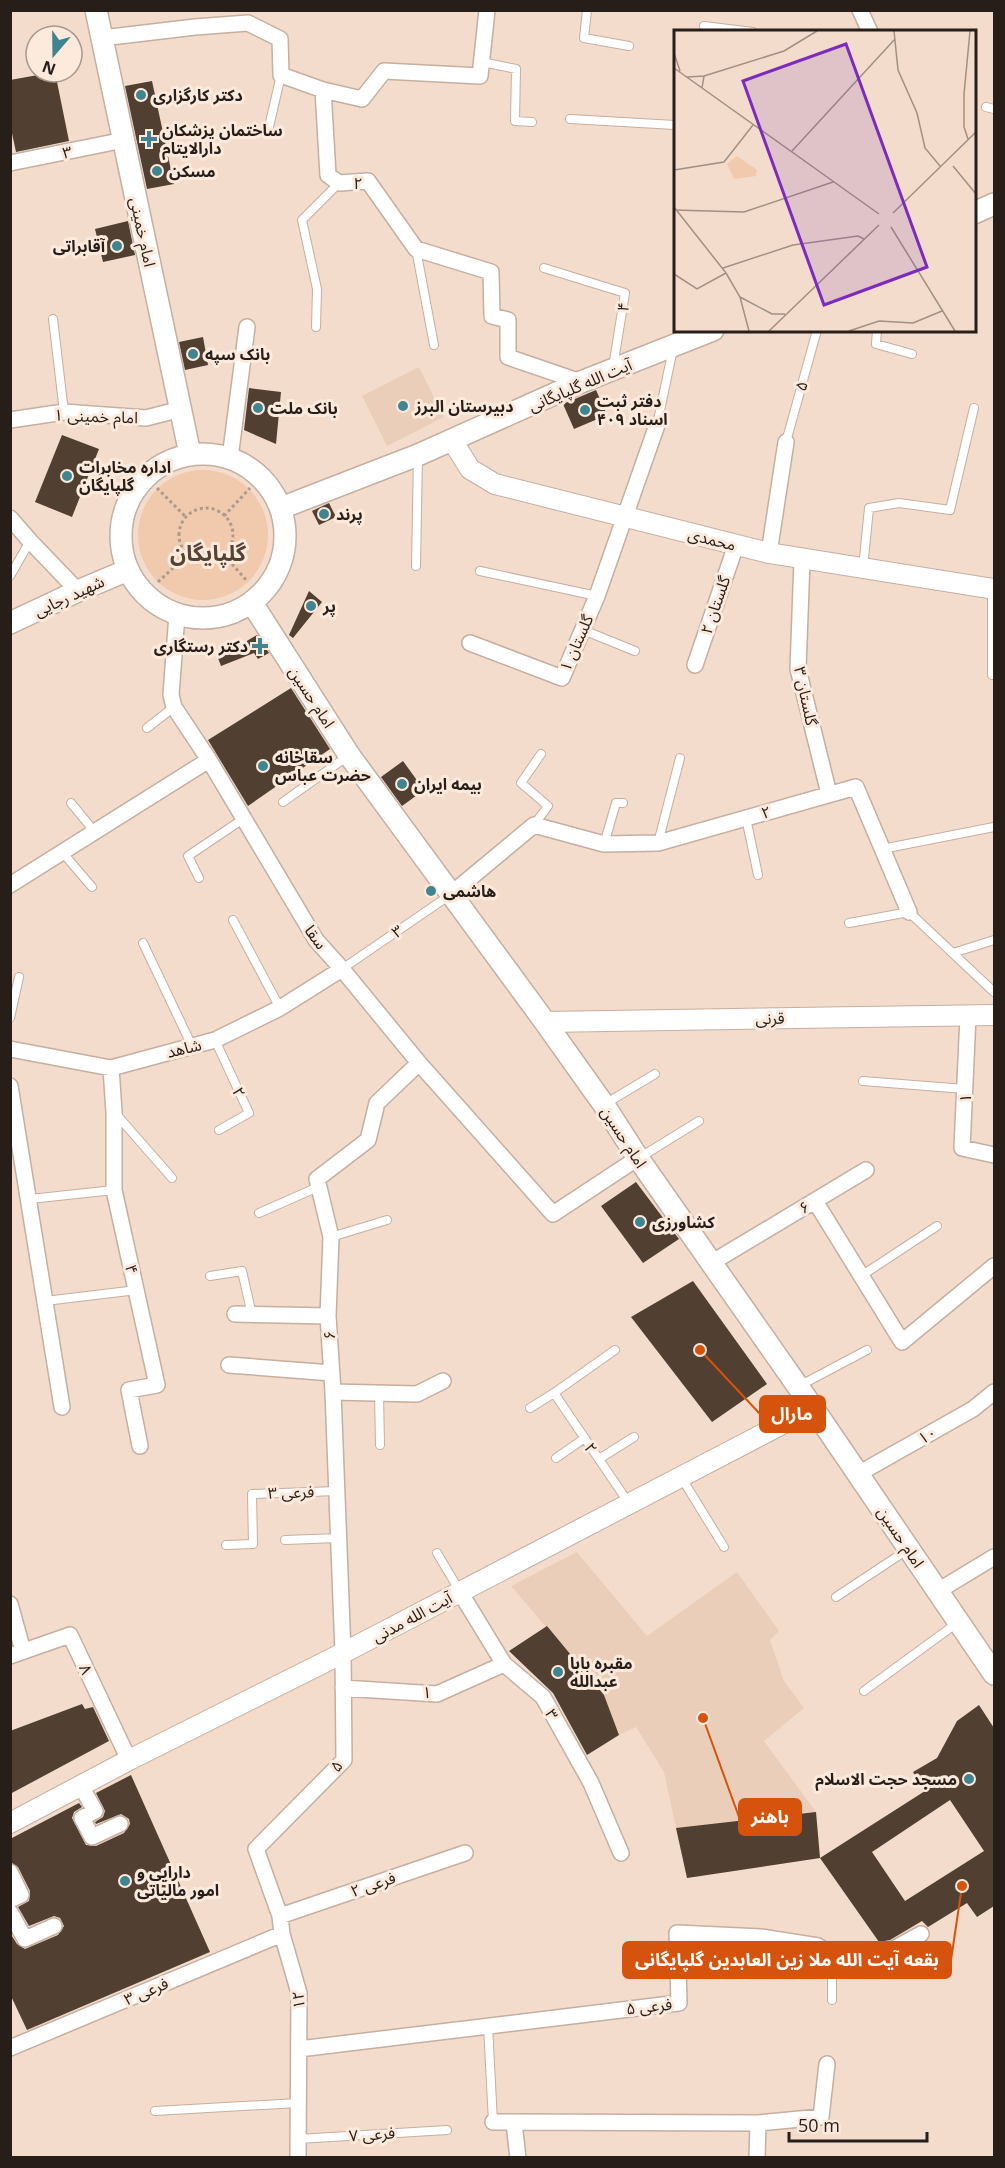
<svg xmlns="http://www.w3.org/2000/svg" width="1005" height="2168" viewBox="0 0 1005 2168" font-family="'Open Sans','Noto Sans Arabic',sans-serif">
<rect width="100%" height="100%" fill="#f3dccc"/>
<path fill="#ebceb9" d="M419,367L444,417L387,446L362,396Z
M577,1552L647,1636L737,1572L779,1631L770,1640L784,1681L804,1708L764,1741L816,1812L820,1858L687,1878L664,1772L636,1727L619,1735L604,1695L511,1586Z"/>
<path fill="#f1c9ac" d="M138 535a65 65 0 1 1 130 0a65 65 0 1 1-130 0Z"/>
<path fill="#513f32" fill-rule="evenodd" d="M55,72L69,141L16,152L10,124V80Z
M152,81L174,184L147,189L125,86Z
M128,221L135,255L103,262L95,229Z
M203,337L208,365L185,370L179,342Z
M249,388L281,392L276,444L244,430Z
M596,390L607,415L574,429L563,404Z
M62,435L99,449L72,517L35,502Z
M329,503L336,517L319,525L312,511Z
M309,591L322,602L293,638L289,635Z
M257,635L269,653L258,659L254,653L221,666L218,658Z
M291,688L330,749L248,806L208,740Z
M403,761L424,790L402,806L381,777Z
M636,1182L679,1239L643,1263L601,1206Z
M693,1281L767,1384L712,1422L631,1317Z
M547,1626L604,1695L619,1735L587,1755L553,1693L509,1651Z
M82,1704L85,1709L93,1707L109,1741L10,1794V1731Z
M979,1705L994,1728V1906L977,1917L967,1903L928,1927L922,1921L890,1940L879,1942L820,1858L925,1791L913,1772L937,1758L957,1721ZM950,1800L984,1851L905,1901L872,1852Z
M131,1775L210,1952L27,2030L10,1994V1933L17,1944L25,1949L58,1935L64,1926L60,1918L54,1916L29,1926L18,1907L29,1901L30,1891L18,1867L10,1862V1839L79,1803L82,1807L74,1812L72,1818L86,1845L96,1846L124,1833L130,1824L129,1819L121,1814L96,1824L95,1822L103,1817L105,1811L96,1793Z
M816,1812L820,1858L687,1878L676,1828Z"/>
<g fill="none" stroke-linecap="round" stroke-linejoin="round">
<defs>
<path id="service" d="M587,10L584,38L629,46
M704,26L753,32
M482,62L516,69L515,121L532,122
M986,107L994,109
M570,119L675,125
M268,131L281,75
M416,249L434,345
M544,268L625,293L613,367
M53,319L64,412
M316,327L317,289L302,220L339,183
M877,330L876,344L912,354
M657,425L673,349
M786,442L817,330
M416,566L418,456
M863,568L869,508L899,503L950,510L974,408
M480,571L597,596
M10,576L30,541
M992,590V675
M583,630L635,651
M147,728L174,707
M283,802L348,756
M71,803L94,831
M746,818L758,875
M534,825L548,806L521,783L541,754
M658,843L680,758
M604,844L616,803H623
M882,849L994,827
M62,852L92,887
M199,878L188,856L243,819
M233,920L280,1008
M849,923L909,912L994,992
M143,943L192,1046
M953,953L994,940
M342,969L450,895
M10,1018L19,977
M215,1040L249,1113L219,1130
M863,1081L965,1089
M605,1104L655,1074
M116,1114L172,1178
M639,1158L699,1121
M30,1199L114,1190
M259,1213L318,1187
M331,1237L387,1220
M210,1276L242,1271L252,1315
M861,1276L937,1226
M45,1301L137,1290
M799,1386L867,1350
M554,1393L628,1502
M379,1394L380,1445
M530,1408L554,1393L615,1350
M556,1458L585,1438
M599,1459L634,1437
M681,1477L724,1547
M285,1540L339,1538
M226,1545L253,1544L252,1494L337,1491
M437,1553L459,1590
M836,1597L907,1550
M864,1691L957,1623
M832,2000V1955
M488,2026L493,2122
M155,2111L298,2103
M298,2139L447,2130"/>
<path id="minor" d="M860,10L870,32
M102,38L195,27L248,23L280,39L281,75L323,90L328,175L339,183L368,181L416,249L491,272L492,316L508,320V357L581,382
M323,90L362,99L384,71L480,76L487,10
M10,163L124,140
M10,420L64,412L146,418L181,409
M230,458L247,327
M10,518L30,541L78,591
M769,553L786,442
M802,560L798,669L829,794
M177,614L171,695L174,707L209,760L316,940L342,969L419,1063L553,1214L638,1158
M470,643L562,678L597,596L657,425
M695,665L736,545
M10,885L209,760
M451,894L534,825L604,844L658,843L856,787L909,912
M968,1016L962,1148L994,1155
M10,1049L111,1068L215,1040L280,1008L342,969
M111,1068L114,1112V1190L157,1385L129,1390L140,1446
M10,1086L62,1407
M815,1201L902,1342L994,1266
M711,1263L866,1170
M235,1314L328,1316
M229,1365L332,1373
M333,1392L417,1394L443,1381
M858,1474L973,1409L994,1392
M938,1591L994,1557
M460,1592L504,1664L543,1697L591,1783L621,1853
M10,1604L23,1651
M10,1656L70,1635L129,1760
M343,1688L437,1694L504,1664
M81,1786L95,1811L82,1818L92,1837L120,1824
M10,1872L21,1895L10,1900
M10,1912L25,1939L54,1926
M280,1916L465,1853
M10,2048L282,1934
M299,2049L679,2003L677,1933L761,1937L818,1946L832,1955L888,1952L921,1934
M493,2122L758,2123L821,2117L827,2064
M514,2123L518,2158
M298,2158L299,1993L282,1934L280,1916L256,1849L344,1760L343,1653L333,1392L328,1316L331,1237L317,1179L368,1140L377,1103L419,1063
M757,2158L758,2123"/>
<path id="tertiary" d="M452,440L470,469L495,484L769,553L994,589
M545,1022L994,1015
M10,1823L129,1760L343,1653L813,1408"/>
<path id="secondary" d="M96,10L190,454
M974,213L994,204
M121 536a82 82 0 1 1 164 0a82 82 0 1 1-164 0Z
M281,508L418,455L581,382L713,330
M252,603L349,755L545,1022L604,1105L638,1158L813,1408L994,1674
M10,623L78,591L128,570"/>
</defs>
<use href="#service" stroke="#c5afa0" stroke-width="10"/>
<use href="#minor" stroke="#c5afa0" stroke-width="18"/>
<use href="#tertiary" stroke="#c5afa0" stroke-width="22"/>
<use href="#secondary" stroke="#c5afa0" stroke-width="24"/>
<path stroke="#ac9a8d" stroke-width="3" stroke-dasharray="3 3" stroke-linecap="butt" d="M157,488L185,516
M179 535a27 27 0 1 1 54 0a27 27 0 1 1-54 0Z
M224,516L250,488
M224,555L248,582
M158,582L187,555"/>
<use href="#service" stroke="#fff" stroke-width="8"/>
<use href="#minor" stroke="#fff" stroke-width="15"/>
<use href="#tertiary" stroke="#fff" stroke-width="20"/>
<use href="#secondary" stroke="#fff" stroke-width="21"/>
</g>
<g fill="#3f858f" stroke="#fdeadd" stroke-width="2">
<circle cx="141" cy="95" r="6"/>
<path d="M146 130h6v6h6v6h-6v6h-6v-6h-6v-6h6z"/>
<circle cx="157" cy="171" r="6"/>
<circle cx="117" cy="246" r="6"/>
<circle cx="193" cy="354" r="6"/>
<circle cx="403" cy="406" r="6"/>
<circle cx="258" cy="408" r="6"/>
<circle cx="585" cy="410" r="6"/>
<circle cx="67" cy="476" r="6"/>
<circle cx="324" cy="514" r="6"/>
<circle cx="311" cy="606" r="6"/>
<path d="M257 637h6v6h6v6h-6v6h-6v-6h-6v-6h6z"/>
<circle cx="263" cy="766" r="6"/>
<circle cx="402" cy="784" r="6"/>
<circle cx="431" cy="891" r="6"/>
<circle cx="640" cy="1222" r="6"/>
<circle cx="558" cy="1672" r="6"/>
<circle cx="969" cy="1779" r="6"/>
<circle cx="125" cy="1881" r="6"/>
</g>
<g text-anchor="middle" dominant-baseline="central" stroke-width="6" stroke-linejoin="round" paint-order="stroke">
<g font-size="16" font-weight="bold" fill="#271e19" stroke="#fdeadd" text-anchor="start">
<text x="153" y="95">دکتر کارگزاری</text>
<text x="162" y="130">ساختمان پزشکان<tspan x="162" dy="18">دارالایتام</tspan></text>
<text x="169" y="171">مسکن</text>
<text x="105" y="246" text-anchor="end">آقابراتی</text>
<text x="205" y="354">بانک سپه</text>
<text x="597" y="401">دفتر ثبت<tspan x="597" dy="18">اسناد ۴۰۹</tspan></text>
<text x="415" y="406">دبیرستان البرز</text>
<text x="270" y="408">بانک ملت</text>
<text x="79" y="467">اداره مخابرات<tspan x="79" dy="18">گلپایگان</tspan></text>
<text x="336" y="514">پرند</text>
<text x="323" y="606">پر</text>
<text x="248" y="646" text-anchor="end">دکتر رستگاری</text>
<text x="275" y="757">سقاخانه<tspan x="275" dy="18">حضرت عباس</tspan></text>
<text x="414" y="784">بیمه ایران</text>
<text x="443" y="891">هاشمی</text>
<text x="652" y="1222">کشاورزی</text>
<text x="570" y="1663">مقبره بابا<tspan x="570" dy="18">عبدالله</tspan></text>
<text x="957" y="1779" text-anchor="end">مسجد حجت الاسلام</text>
<text x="137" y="1872">دارایی و<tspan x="137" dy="18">امور مالیاتی</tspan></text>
</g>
<g font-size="16" fill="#271e19" stroke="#fdeadd">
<text transform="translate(67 152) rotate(-11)">۳</text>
<text transform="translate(358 183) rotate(4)">۲</text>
<text transform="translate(143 232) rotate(78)">امام خمینی</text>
<text transform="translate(623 307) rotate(-80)">۴</text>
<text transform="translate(580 385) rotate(-23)">آیت الله گلپایگانی</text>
<text transform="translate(801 386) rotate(-74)">۵</text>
<text transform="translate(96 416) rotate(2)">امام خمینی ۱</text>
<text transform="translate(712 539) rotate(14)">محمدی</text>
<text transform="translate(69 596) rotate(-25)">شهید رجایی</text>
<text transform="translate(715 605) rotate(-71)">گلستان ۲</text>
<text transform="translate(576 643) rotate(-66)">گلستان ۱</text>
<text transform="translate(806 696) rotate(78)">گلستان ۳</text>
<text transform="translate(312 697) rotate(57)">امام حسین</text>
<text transform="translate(766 812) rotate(-16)">۲</text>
<text transform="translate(397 931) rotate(-34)">۳</text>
<text transform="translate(316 937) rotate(54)">سقا</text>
<text transform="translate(770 1018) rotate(-1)">قرنی</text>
<text transform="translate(184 1048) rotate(-14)">شاهد</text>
<text transform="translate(239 1092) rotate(65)">۲</text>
<text transform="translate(965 1098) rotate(-87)">۱</text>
<text transform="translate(624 1137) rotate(57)">امام حسین</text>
<text transform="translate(804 1207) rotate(-31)">۶</text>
<text transform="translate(132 1269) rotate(77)">۴</text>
<text transform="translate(329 1335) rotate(-94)">۶</text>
<text transform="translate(927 1435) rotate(-29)">۱۰</text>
<text transform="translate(591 1448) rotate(56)">۲</text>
<text transform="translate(291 1492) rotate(-2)">فرعی ۳</text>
<text transform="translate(901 1537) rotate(56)">امام حسین</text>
<text transform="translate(412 1617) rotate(-28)">آیت الله مدنی</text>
<text transform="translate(86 1669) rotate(65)">۸</text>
<text transform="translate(427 1692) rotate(1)">۱</text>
<text transform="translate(552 1714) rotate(61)">۳</text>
<text transform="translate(336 1766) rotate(-52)">۵</text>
<text transform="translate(373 1884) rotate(-19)">فرعی ۲</text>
<text transform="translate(146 1991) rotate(-23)">فرعی ۳</text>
<text transform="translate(298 2000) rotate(-95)">۱۲</text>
<text transform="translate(649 2006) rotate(-6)">فرعی ۵</text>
<text transform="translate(372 2134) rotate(-4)">فرعی ۷</text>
</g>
<g font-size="22" font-weight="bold" fill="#544235" stroke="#fdeadd">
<text x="208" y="552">گلپایگان</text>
</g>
</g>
<g transform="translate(674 30)">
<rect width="302" height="302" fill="#f3dccc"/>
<path d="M63,126L83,140L82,146L60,149L53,134Z" fill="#f1c9ac"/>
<path fill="none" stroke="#a19084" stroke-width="1.5" d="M220,1L224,40L243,83L251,118L266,136M0,23L6,41M0,38L205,184M30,46L110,21L143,1M13,47L30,46L28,58M294,109L290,97V64L296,1M118,121L221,9M279,136L302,164M0,140L50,132L79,95M0,177L52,243L66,267L75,301M0,180L70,182L159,152M219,183L302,102M217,197L281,301M49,238L119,215L184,206L190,209M0,244L23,259L52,243M66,267L98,284H111M95,301L205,195M175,301L205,291L239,293L268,281"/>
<path fill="#7b2cbf" fill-opacity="0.15" stroke="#7b2cbf" stroke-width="3" d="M172,14L253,237L150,275L69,51Z"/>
<rect width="302" height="302" fill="none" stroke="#271e19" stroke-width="3"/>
</g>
<path fill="none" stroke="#d5530d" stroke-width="2" d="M700 1350L760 1414M703 1718L739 1817M962 1886L951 1960"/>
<g fill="#d5530d" stroke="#fdeadd" stroke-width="2">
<circle cx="700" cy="1350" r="6"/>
<circle cx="703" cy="1718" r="6"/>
<circle cx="962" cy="1886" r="6"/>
</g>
<g fill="#d5530d" stroke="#d5530d" stroke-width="2">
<rect x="760" y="1396" width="65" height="36" rx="6"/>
<rect x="739" y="1799" width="62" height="36" rx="6"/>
<rect x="623" y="1942" width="328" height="36" rx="6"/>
</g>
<g font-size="18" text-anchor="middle" font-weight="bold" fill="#fff">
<text x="792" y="1420">مارال</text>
<text x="770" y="1823">باهنر</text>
<text x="787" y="1966">بقعه آیت الله ملا زین العابدین گلپایگانی</text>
</g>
<rect width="1005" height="2168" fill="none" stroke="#271e19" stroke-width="24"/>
<g transform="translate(54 54) rotate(200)"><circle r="28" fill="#fdeadd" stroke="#a7988f" stroke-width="1.5"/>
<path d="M0-4.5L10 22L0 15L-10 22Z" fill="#3f858f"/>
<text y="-9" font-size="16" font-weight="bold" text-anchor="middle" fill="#271e19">N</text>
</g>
<path d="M789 2132v9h138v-9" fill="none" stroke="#271e19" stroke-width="3"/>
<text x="798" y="2132" font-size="18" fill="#271e19" stroke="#fdeadd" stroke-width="4.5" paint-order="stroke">50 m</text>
</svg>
